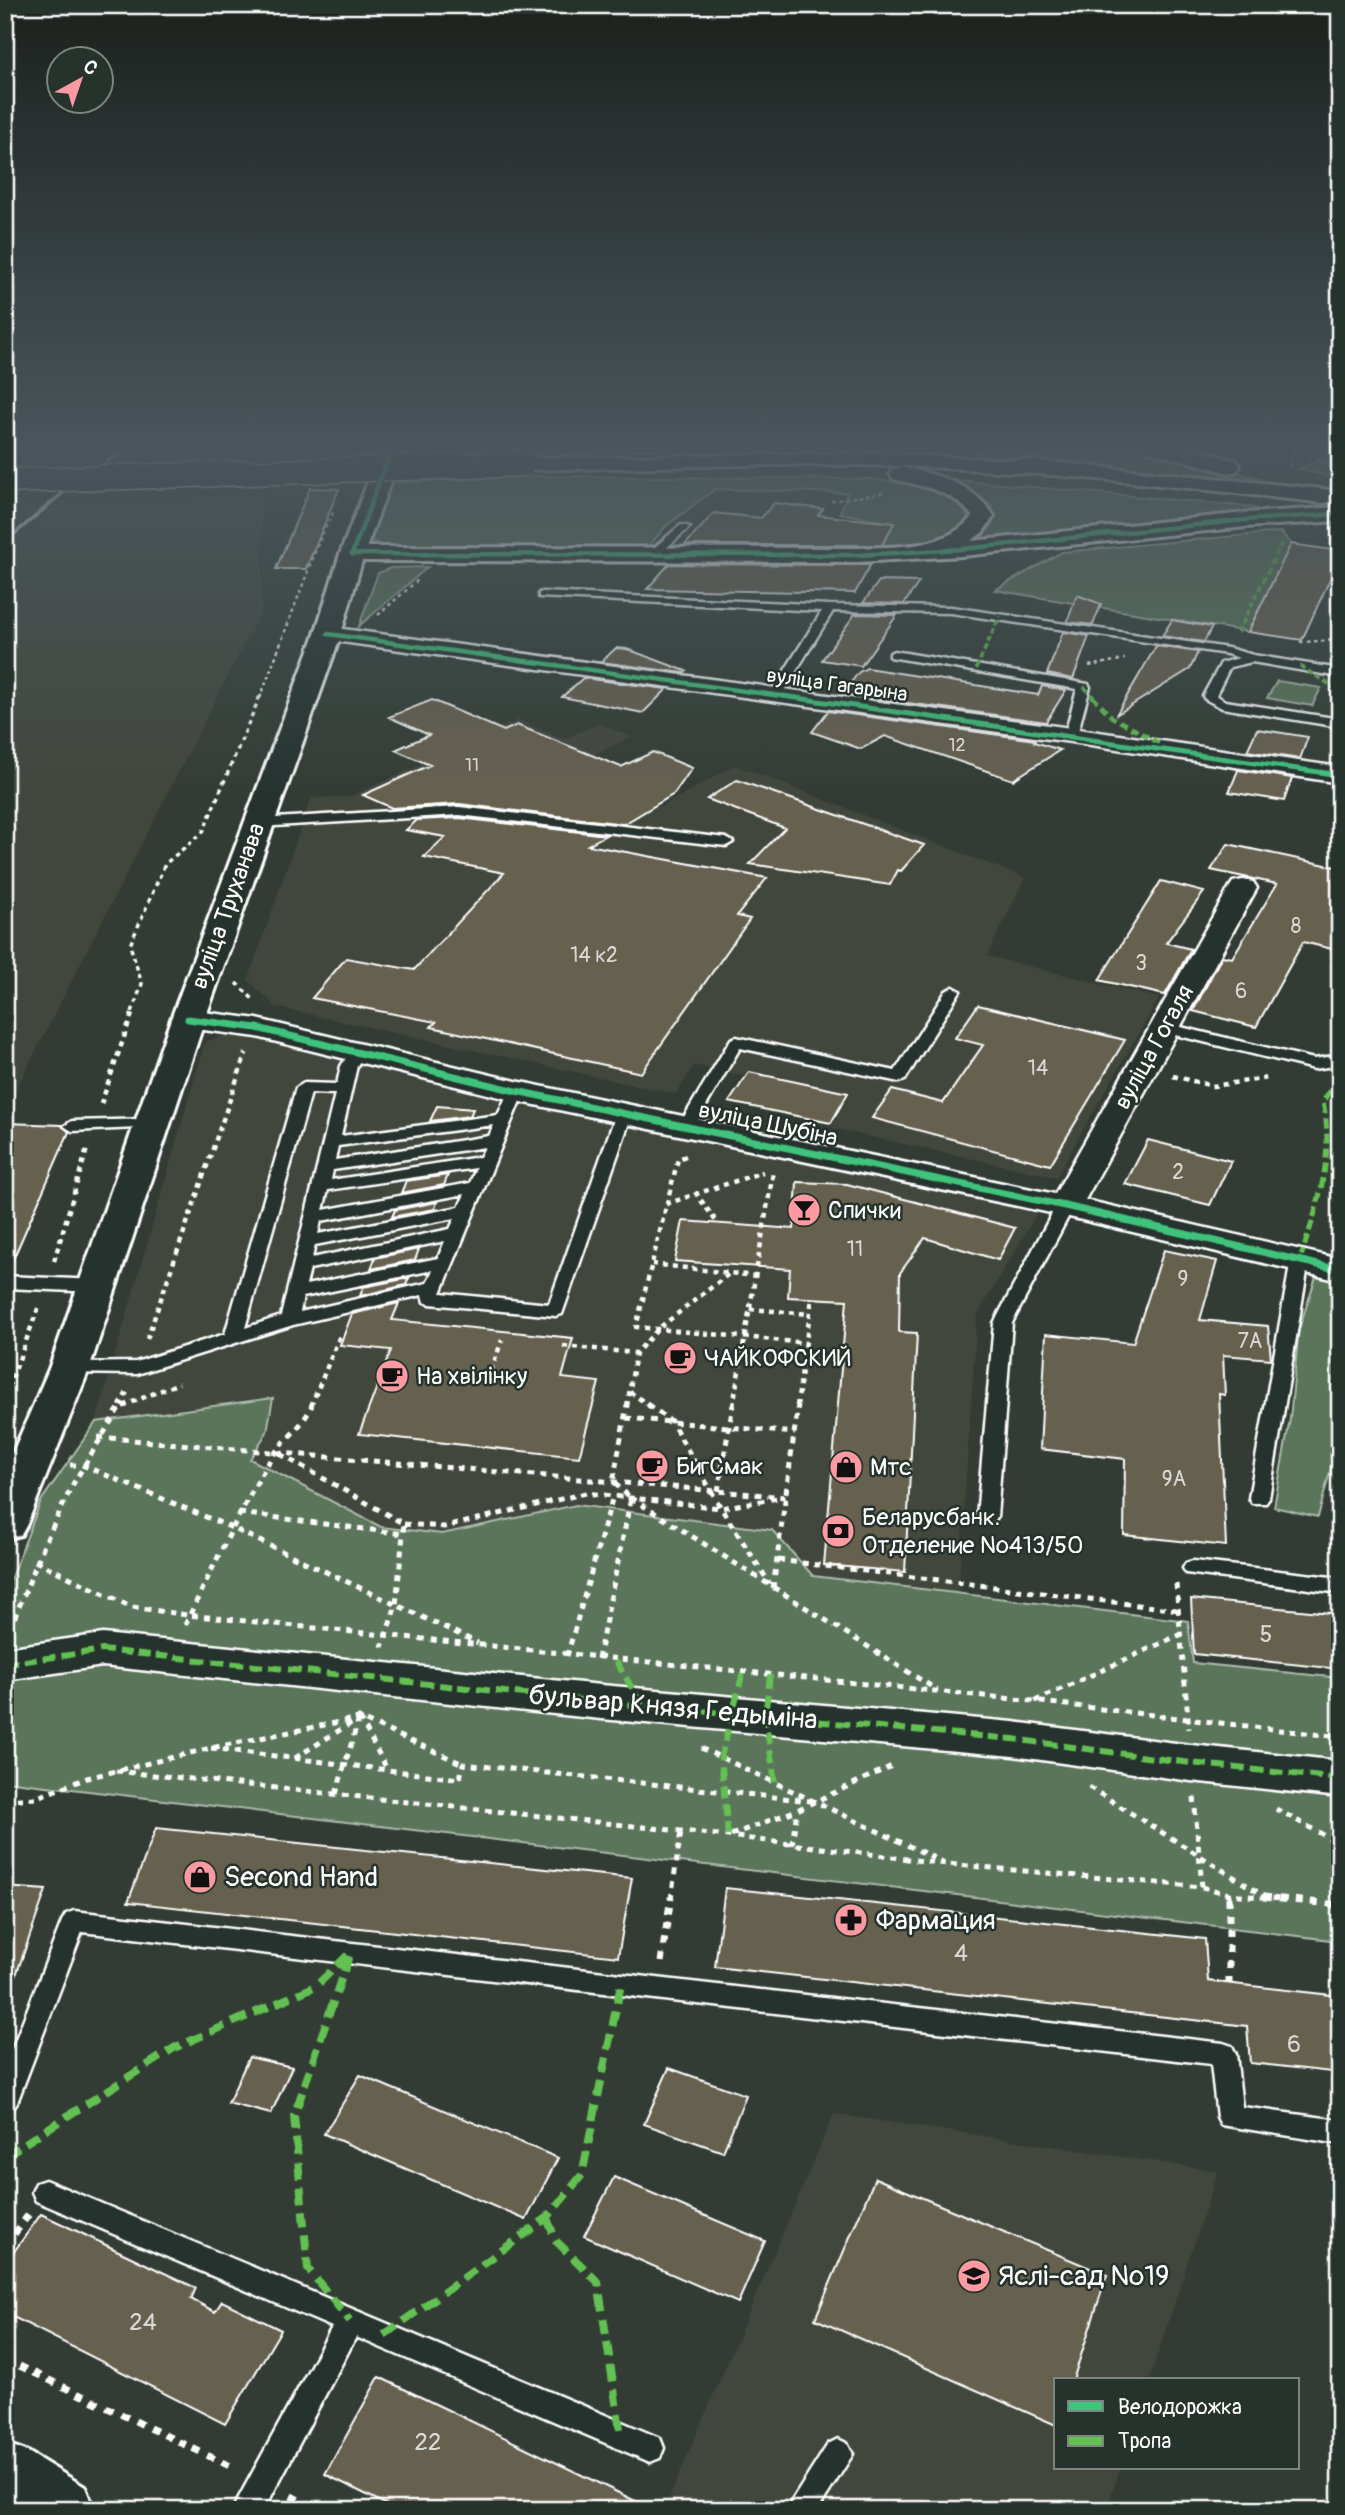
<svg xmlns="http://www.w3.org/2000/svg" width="1345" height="2515" viewBox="0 0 1345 2515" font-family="Pangolin,sans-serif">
<rect width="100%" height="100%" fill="#333c34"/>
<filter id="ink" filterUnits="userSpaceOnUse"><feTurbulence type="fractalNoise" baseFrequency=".0143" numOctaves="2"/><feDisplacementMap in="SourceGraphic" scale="14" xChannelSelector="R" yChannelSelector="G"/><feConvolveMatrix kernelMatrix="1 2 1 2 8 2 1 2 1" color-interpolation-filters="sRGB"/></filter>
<g filter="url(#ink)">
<path fill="#42473c" d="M715,489L847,493L840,513L894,523L879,549L648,547L665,527Z
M262,497V609L5,1111V503Z
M518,720L563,739L600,724L631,737L560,771L661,807L735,765L1025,878L987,956L1159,998L1056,1177L831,1128L851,1092L748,1071L744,1076L694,1065L676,1094L276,1007L248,980L311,798L349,797Z
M240,1035L1040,1208L977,1315L958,1594L813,1576L772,1530L577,1505L441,1534L381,1527L249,1459L267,1432L273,1398L96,1422L205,1042L223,1036Z
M834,2114L1218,2171L1149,2380H1056V2468H1120L1106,2510H664Z"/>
<path fill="#5a745a" stroke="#acbaac" stroke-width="2" d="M483,445H952L916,449L723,447L539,453Z
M994,445H1140L1261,479L984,456L974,453Z
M1340,451V479L1299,469Z
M540,476L871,479C899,483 960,488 968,520C950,548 909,546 879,549L893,523L840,513L847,493L715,489L665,527L648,547L390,549L371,541L391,483Z
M955,480L1251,507L1267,513L978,542L976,539C991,532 997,521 992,505L963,488L946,483Z
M1281,532L1291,544L1248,632L995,590L1062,552Z
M428,567L359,626L378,573L391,568Z
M1277,681L1321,688L1312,706L1267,698Z
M1317,1274L1340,1279V1434L1318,1517L1274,1507L1290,1419L1299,1329Z
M273,1398L267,1432L250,1459L381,1527L442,1534L576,1505L772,1530L813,1576L1188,1621L1193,1663L1340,1678V1941L5,1781V1593L41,1501L96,1422Z"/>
<path fill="#66614f" stroke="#fff" stroke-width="2" d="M310,488L339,489L306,569H276Z
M774,503L823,509L818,515L894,523L882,545H685L714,513L761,518Z
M1291,544L1340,551V557L1302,640L1248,632Z
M669,564L858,565L871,564L855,593L647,589Z
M879,581L919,582L904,604L863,603Z
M1077,595L1101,604L1093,625L1067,622Z
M855,614L897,615L861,666L822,660Z
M1172,620L1212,627L1204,642L1162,636Z
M1063,632L1089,636L1073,679L1047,674Z
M1156,646L1198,652L1190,669L1116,715Z
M616,648L627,649L686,671L683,673L601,662Z
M867,668L1038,695L1042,686L1066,690L1046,722L842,694L859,672Z
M583,678L667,689L643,713L562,697Z
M432,700L504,731L517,725L621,767L653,752L692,768L674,794L624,824L459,804L392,808L363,795L430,765L395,750L429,735L389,717Z
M828,711L1035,740L1034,742L1060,750L1013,780L885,736L861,749L812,732Z
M1257,729L1308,737L1300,759L1247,751Z
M1238,770L1292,778L1284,801L1229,792Z
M737,780L823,810L924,845L901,871L898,870L890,885L750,864L785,828L707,799Z
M459,818L606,835L588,845L767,878L737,916L750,919L641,1073L431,1027L436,1022L312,998L346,958L414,970L504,873L424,857L445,837L406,830L417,820Z
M1228,844L1340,868V951L1303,942L1256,1027L1193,1011L1222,956L1232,958L1277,884L1211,870Z
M1161,881L1204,892L1166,943L1191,949L1165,995L1099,980Z
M978,1005L1125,1040L1050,1165L872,1118L892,1090L943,1103L983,1045L955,1038Z
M749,1072L848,1093L831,1123L729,1102Z
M437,1106L473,1109L470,1116L430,1121Z
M5,1123L62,1125L69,1132L7,1273Z
M1148,1140L1231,1161L1210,1205L1125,1184Z
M448,1175L444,1185L401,1193L406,1181Z
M797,1182L847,1184L1015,1228L998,1260L925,1238L900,1273L899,1332L917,1333L905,1572L824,1565L847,1300L788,1297L790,1269L675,1261L683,1221L794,1229Z
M437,1202L435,1209L392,1217L395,1210Z
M419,1249L415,1260L371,1269L375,1258Z
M1164,1250L1217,1261L1200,1320L1268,1326L1271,1359L1223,1355L1225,1395L1219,1394L1226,1546L1124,1535L1125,1459L1040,1449L1046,1334L1133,1343Z
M409,1278L406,1285L360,1296L363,1287Z
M399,1303L392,1320L573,1338L562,1378L599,1382L579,1457L359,1434L391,1350L340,1345L352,1314Z
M1191,1599L1340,1614V1669L1194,1654Z
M156,1828L632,1878L618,1957L128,1902Z
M5,1887L46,1890L9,1995L5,1994Z
M725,1888L1205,1939L1208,1981L1340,1996V2073L1250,2063L1247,2026L715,1967Z
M249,2057L292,2067L271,2114L228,2103Z
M669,2068L746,2095L723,2152L644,2124Z
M360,2075L558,2158L526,2220L324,2134Z
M614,2177L765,2241L738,2303L584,2236Z
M875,2178L1107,2275L1073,2380H1056V2425L815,2319Z
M41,2214L196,2288L191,2299L215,2312L222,2301L281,2330L225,2424L5,2313V2264Z
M379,2377L450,2411L654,2510H397L325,2474Z"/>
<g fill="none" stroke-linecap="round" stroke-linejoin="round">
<defs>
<path id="lane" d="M681,525L690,527L656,557H648V553Z
M543,592L829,605L951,607L1228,648L1253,655L1340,669V677L1252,662L1230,667L1216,695L1225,701L1340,719V727L1222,708L1205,699L1203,696L1221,663L1239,658L1227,654L951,613L833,611L782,694L776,698L770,694L822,611L539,597V593Z
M894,651L1088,684L1090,687L1077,735L1071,739L1065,735L1077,689L890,657V653Z
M459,807L726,838L733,842L726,846L459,815L258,827L251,823L258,819Z
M953,987L960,991L905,1080L899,1082L740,1048L692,1130L686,1132L678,1127L731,1039L736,1037L895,1071L946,991Z
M1164,1023L1314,1059L1340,1055V1065L1314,1069L1159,1031L1156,1028L1159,1025Z
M356,1048L364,1053L357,1066L341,1136L498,1115L510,1088H522L524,1091L441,1293L549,1304L616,1114L624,1109L630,1111L632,1114L562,1314L556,1316L430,1304L424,1302L422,1295L293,1325L137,1374L62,1373L60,1369L62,1365L69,1363L136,1362L225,1334L296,1088L304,1083L337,1084L341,1066L351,1050ZM311,1093L335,1094L281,1316L245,1328ZM494,1125L489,1136L335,1160L338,1146ZM485,1147L480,1157L331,1180L333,1170ZM476,1168L470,1183L323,1210L328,1190ZM465,1194L459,1207L318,1234L321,1221ZM455,1218L450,1229L312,1258L315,1245ZM445,1241L438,1258L306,1285L310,1269ZM433,1270L427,1283L300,1312L303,1297Z
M153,1119L159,1121L161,1124L159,1127L72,1131L64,1126L72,1121Z
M1065,1201L1074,1206L1012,1323L997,1517L994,1522H980L977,1517L994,1323L1056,1206Z
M1300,1255L1309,1260L1269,1498L1266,1503H1252L1249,1498L1291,1260Z
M5,1276L97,1280L106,1286L97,1292L5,1288Z
M1193,1561L1340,1578V1593L1186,1573L1183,1568L1186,1563Z
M74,1911L1223,2043L1232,2046L1236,2054L1242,2107L1340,2120V2144L1221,2125L1217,2117L1211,2064L82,1932L18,2100L14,2108L5,2111V2067L62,1921L66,1914Z
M45,2180L660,2438L664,2448L660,2458L650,2462L356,2337L264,2510H232L332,2327L36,2201L32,2192L36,2183Z
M838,2439L848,2444L853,2454L818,2510H786L828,2444Z"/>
<path id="street" d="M328,627L1071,728L1340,767V783L1071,742L320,639L317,634L320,629Z
M1243,880L1253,882L1257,888L1085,1200L1340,1259V1281L1065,1216L516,1101L257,1037L188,1028L177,1025L173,1019L177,1013L188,1010L257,1019L516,1081L1055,1194L1229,888L1233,882Z
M103,1634L601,1685L1013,1722L1191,1745L1340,1761V1797L1191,1781L1013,1756L601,1719L103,1666L5,1680V1648Z"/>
<path id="secondary" d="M382,445H404L364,554L341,634L205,1019L89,1369L27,1524L21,1535L5,1540V1471L49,1369L171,1019L315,634L340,554Z
M5,2443L28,2452L85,2487L94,2510H5Z"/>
<path id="primary" d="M1142,445H1177L1237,461L1240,466L1237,471L1229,473L1145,450Z
M868,453L1039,461L1324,489L1332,491L1335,496L1332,501L1324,503C1192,488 1060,473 927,467C792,461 658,468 523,470L515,469L512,464L515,459L523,458Z
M901,467C939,475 972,483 994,516L983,532L971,541L1246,513L1340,507V521L1246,527L962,556L858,562L352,561L344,559L340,554L344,549L352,547L858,548C896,546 942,550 970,519L972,516C954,490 921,486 893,479L890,474L893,469Z"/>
</defs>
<use href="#lane" stroke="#fff" stroke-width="5"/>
<use href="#street" stroke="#fff" stroke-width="5"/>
<use href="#secondary" stroke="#fff" stroke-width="6"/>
<use href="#primary" stroke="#fff" stroke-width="6"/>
<path stroke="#fff" stroke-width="2.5" stroke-dasharray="3.5 3.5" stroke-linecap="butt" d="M1270,445L1296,449
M1294,454L1340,467
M1289,467L1297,445
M831,501L883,493
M378,615L419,579
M1300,642L1340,640
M1089,666L1125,659
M260,698L322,534L334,511"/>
<path stroke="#fff" stroke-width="3.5" stroke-dasharray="4.5 4.5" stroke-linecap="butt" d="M236,983L255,1001
M132,1012L142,984L130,945L165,864L203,832L260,696"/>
<path stroke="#fff" stroke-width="4.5" stroke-dasharray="5 5" stroke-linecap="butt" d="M1173,1076L1213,1086L1268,1078
M101,1104L133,1011
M686,1156L678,1159L636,1327L806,1343
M695,1192L718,1224
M666,1204L763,1172
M54,1261L87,1149
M652,1264L755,1276
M750,1309L810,1314
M147,1339L246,1053
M563,1346L636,1353
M491,1371L502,1340
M630,1392L650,1406
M5,1397L39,1306
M120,1406L128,1390
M123,1406L179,1383
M311,1406L341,1333
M627,1406L636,1353L659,1328L730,1273
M733,1406L773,1173
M797,1406L812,1298"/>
<path stroke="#fff" stroke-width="5" stroke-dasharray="6 6" stroke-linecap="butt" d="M648,1405L671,1421L721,1508L770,1584
M123,1406L127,1405
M626,1418L795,1433
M98,1437L786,1497
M280,1454L404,1524L396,1605L382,1647
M70,1465H82L230,1527L478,1643
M718,1491L733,1405
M631,1498L937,1690
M239,1513L403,1534
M404,1524L445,1527L586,1493L721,1508L778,1498
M778,1560L1178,1610
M35,1561L132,1607L187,1615L1033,1701L1340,1737
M1176,1584L1189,1729
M773,1588L798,1405
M185,1625C212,1569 238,1514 270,1460C283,1439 302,1429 312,1405
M10,1629L44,1545L73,1484L121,1405
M567,1656L613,1496
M598,1659L631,1498L613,1482L627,1405
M1035,1701L1181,1634
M360,1718L388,1771
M211,1748L460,1779L463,1764L811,1801
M701,1748L943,1862
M295,1758L356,1720
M116,1771L728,1836L947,1864L1202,1887L1229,1894L1281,1899
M1089,1787L1266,1897
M336,1794L360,1715
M1194,1797L1202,1887
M5,1800L35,1798L87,1778L211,1748L359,1718L463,1764
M1276,1809L1340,1844
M731,1835L797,1810L896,1764
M792,1845L797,1810
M1229,1894V1899
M671,1899L681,1831"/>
<path stroke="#fff" stroke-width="7" stroke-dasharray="8 8" stroke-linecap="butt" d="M1229,1897V1984
M1263,1897L1340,1905
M661,1962L671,1897
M5,2247L29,2214
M5,2359L236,2469
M291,2496L319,2510"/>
<use href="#lane" fill="#26332d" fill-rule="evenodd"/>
<use href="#street" fill="#26332d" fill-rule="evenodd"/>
<use href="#secondary" fill="#26332d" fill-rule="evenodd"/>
<use href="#primary" fill="#26332d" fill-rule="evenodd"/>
<path stroke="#fff" stroke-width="3.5" d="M5,542L64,492L131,445"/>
<path stroke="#fff" stroke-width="4.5" d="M5,872L11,864"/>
<defs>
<path id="primary-bridge" d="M5,481L523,464"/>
</defs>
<use href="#primary-bridge" stroke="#fff" stroke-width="27" stroke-linecap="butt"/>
<use href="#primary-bridge" stroke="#26332d" stroke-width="24"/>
<path stroke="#63c152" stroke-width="3.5" stroke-dasharray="6 3.5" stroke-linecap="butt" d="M1238,633L1283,540
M1300,666L1340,691
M976,669L1000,616
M1084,687L1094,698"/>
<path stroke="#63c152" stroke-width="4.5" stroke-dasharray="8 4.5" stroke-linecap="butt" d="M1092,696L1112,717L1159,743"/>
<path stroke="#63c152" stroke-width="5" stroke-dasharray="10 5" stroke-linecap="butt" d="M1300,1260C1317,1207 1335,1158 1323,1102L1340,1072"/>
<path stroke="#63c152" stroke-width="6" stroke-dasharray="13 6" stroke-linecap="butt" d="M616,1661L642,1705
M5,1664L103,1650L601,1702L1013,1739L1191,1763L1340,1779
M770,1675L765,1716L775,1783
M728,1836L721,1757L743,1672"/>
<path stroke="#63c152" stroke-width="8" stroke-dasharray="16 8" stroke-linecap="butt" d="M349,1956L294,2116L308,2269L350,2321
M5,2156L174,2048L316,1986L350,1953
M547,2218L556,2241L598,2282L621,2436
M384,2335L547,2218L582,2175L621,1984"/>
<defs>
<path id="cycleway-far2" d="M393,445L352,554L858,555L962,549L1246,520L1340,514
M328,634L796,698"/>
<path id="cycleway-far1" d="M783,696L1340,775"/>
<path id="cycleway" d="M188,1019L257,1028L516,1091L1065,1206L1340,1270"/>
</defs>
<use href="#cycleway-far2" stroke="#26332d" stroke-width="7"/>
<use href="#cycleway-far1" stroke="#26332d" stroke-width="9"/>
<use href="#cycleway" stroke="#26332d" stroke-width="11"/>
<use href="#cycleway-far2" stroke="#40c37c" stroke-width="4.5"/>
<use href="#cycleway-far1" stroke="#40c37c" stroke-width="5"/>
<use href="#cycleway" stroke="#40c37c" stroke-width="7"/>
</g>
</g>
<linearGradient id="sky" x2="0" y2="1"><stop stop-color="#1c211d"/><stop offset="0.56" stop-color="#4a565c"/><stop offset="1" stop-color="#4a565c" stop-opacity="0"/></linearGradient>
<rect width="1345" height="797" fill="url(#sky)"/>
<defs>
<symbol id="bar-disc" viewBox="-11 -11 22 22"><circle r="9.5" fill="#ff9aa2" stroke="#26332d"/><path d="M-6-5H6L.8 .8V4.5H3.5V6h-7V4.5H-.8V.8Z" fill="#111"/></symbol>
<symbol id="cafe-disc" viewBox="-11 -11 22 22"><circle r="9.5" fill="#ff9aa2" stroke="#26332d"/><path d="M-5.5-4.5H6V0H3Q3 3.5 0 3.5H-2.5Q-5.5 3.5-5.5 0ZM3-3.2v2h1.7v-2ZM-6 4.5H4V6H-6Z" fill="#111"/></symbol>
<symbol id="shop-disc" viewBox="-11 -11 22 22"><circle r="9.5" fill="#ff9aa2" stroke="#26332d"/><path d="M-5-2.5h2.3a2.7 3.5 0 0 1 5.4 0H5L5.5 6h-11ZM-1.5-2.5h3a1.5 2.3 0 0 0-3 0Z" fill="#111"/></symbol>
<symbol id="bank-disc" viewBox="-11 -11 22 22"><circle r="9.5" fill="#ff9aa2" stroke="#26332d"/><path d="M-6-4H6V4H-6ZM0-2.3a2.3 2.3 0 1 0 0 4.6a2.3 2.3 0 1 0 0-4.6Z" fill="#111"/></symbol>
<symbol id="pharmacy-disc" viewBox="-11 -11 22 22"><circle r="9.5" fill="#ff9aa2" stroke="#26332d"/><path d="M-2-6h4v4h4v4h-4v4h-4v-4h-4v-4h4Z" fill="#111"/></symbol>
<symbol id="school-disc" viewBox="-11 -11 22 22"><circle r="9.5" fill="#ff9aa2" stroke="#26332d"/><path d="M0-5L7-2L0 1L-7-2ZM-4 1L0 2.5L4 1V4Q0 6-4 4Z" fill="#111"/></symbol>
</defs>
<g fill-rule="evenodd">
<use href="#bar-disc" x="785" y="1191" width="38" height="38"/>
<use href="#cafe-disc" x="661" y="1339" width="38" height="38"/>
<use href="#cafe-disc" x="373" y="1357" width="38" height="38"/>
<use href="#cafe-disc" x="633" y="1447" width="38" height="38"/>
<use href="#shop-disc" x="827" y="1448" width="38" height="38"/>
<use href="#bank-disc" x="819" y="1512" width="38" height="38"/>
<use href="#shop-disc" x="181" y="1858" width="38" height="38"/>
<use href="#pharmacy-disc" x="832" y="1901" width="38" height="38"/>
<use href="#school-disc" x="955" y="2257" width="38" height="38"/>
</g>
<g text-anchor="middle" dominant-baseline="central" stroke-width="5" stroke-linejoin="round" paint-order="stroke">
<g font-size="18" fill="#d9d8d3">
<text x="957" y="745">12</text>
<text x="472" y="765">11</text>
</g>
<g font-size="21" fill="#fff" stroke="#26332d">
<text transform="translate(837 685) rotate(8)">вуліца Гагарына</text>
</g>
<g font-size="21" fill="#d9d8d3">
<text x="1296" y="926">8</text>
<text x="594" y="955">14 к2</text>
<text x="1141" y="963">3</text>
<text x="1241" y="991">6</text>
<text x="1038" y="1068">14</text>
<text x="1178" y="1172">2</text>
<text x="855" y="1249">11</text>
<text x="1183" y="1279">9</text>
<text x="1250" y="1341">7А</text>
<text x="1174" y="1479">9А</text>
</g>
<g font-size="24" fill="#fff" stroke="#26332d">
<text transform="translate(228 906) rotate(-70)">вуліца Труханава</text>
<text transform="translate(1154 1047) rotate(-61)">вуліца Гогаля</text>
<text transform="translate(768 1124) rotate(12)">вуліца Шубіна</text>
</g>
<g font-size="24" fill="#fff" stroke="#26332d" text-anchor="start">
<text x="828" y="1210">Спички</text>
<text x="704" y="1358">ЧАЙКОФСКИЙ</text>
<text x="416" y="1376">На хвілінку</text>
<text x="676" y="1466">БигСмак</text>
<text x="870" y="1467">Мтс</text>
<text x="862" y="1517">Беларусбанк.<tspan x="862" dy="28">Отделение №413/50</tspan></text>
</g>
<g font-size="24" fill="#d9d8d3">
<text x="1266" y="1634">5</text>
<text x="961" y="1953">4</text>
<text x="1294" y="2044">6</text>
<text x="143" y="2322">24</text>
<text x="428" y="2442">22</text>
</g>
<g font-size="28" fill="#fff" stroke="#26332d">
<text transform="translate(673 1708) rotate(5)">бульвар Князя Гедыміна</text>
</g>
<g font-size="28" fill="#fff" stroke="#26332d" text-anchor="start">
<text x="224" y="1877">Second Hand</text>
<text x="876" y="1920">Фармация</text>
<text x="998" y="2276">Яслі-сад №19</text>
</g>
</g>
<rect width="1345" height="2515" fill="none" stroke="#26332d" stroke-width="28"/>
<rect x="14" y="14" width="1317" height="2487" fill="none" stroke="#fff" stroke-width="2.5" filter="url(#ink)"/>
<rect x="1054" y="2378" width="245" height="91" fill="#26332d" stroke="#7d8581" stroke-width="2"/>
<rect x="1068" y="2401" width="35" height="10" fill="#40c37c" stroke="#7d8581" stroke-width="2"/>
<text x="1118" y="2414" font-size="21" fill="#ffffff">Велодорожка</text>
<rect x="1068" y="2436" width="35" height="10" fill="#63c152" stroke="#7d8581" stroke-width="2"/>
<text x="1118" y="2448" font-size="21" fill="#ffffff">Тропа</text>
<g transform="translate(80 80) rotate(40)"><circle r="33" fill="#26332d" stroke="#7d8581" stroke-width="2"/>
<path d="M0-5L12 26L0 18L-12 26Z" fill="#ff9aa2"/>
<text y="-10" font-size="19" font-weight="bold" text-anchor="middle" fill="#ffffff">С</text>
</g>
</svg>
